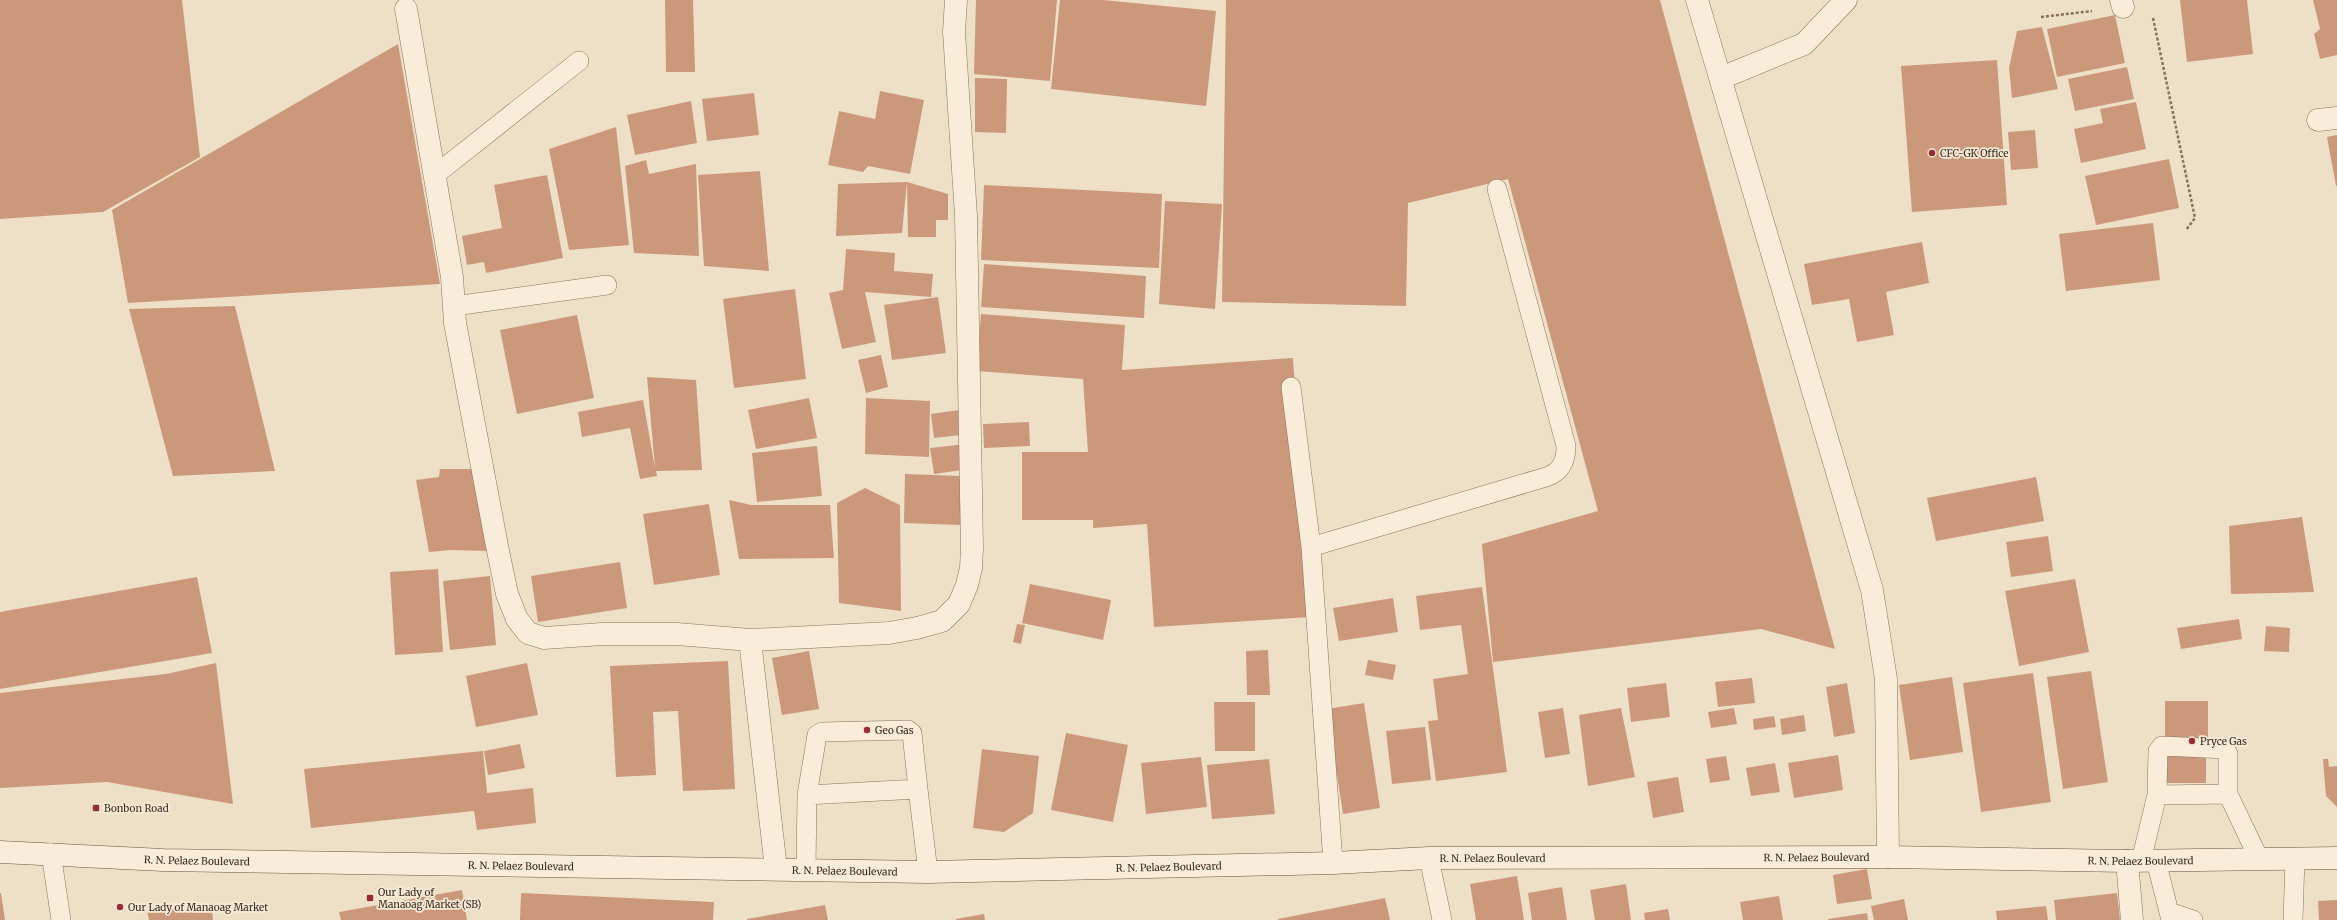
<svg xmlns="http://www.w3.org/2000/svg" width="2337" height="920" viewBox="0 0 2337 920" font-family="Merriweather,serif">
<rect width="100%" height="100%" fill="#eee0c6"/>
<path fill="#cc987c" d="M0,0H182L200,157L103,212L0,219Z
M665,0H693L695,72H666Z
M976,0H1057L1050,81L974,74Z
M1060,0H1103L1216,11L1206,106L1051,89Z
M1226,0H1660L1835,649L1761,629L1493,662L1482,544L1598,511L1508,179L1408,203L1406,306L1222,302Z
M2180,0H2247L2253,54L2187,62Z
M2313,0H2337V55L2320,59L2314,34L2320,29Z
M2115,15L2125,63L2057,77L2047,29Z
M2042,27L2058,89L2012,98L2009,68L2017,31Z
M398,44L440,284L128,303L112,210Z
M1997,60L2007,205L1912,212L1901,66Z
M2127,67L2134,99L2075,111L2068,79Z
M975,78L1007,79L1006,133L975,132Z
M880,91L924,100L910,174L868,166L863,172L828,165L839,111L875,119Z
M754,93L759,135L707,141L702,99Z
M691,101L697,143L635,155L627,115Z
M2136,102L2146,149L2081,163L2074,129L2103,123L2100,109Z
M616,127L629,245L569,250L549,149Z
M2035,130L2038,168L2011,170L2008,132Z
M2337,135V186H2336L2327,137Z
M2169,159L2179,208L2096,225L2085,176Z
M646,160L649,174L696,164L699,256L634,253L625,166Z
M760,171L769,271L704,266L698,175Z
M547,175L563,258L486,273L484,262L467,265L462,236L502,228L494,185Z
M907,182L902,233L836,236L838,184L907,182L948,194V220H936V237H908Z
M984,185L1162,194L1159,268L981,260Z
M1165,201L1222,204L1215,309L1159,304Z
M2153,223L2160,280L2066,291L2059,234Z
M1922,242L1929,283L1886,292L1894,335L1857,342L1849,299L1812,305L1804,264Z
M846,249L895,253L894,271L933,274L931,297L865,292L876,342L842,349L829,293L843,290Z
M984,264L1146,276L1144,318L981,307Z
M795,289L806,379L734,388L723,299Z
M938,297L946,353L892,360L884,305Z
M235,306L275,471L173,476L129,309Z
M981,314L1125,325L1122,370L1293,358L1310,617L1154,627L1147,524L1093,528V520H1022V452H1088L1083,379L977,371Z
M577,315L594,398L517,414L500,330Z
M881,355L888,387L866,393L858,360Z
M647,377L696,380L702,470L656,471L657,476L640,479L630,428L582,437L578,412L643,400L655,468Z
M809,398L817,438L756,449L748,410Z
M866,398L930,401L929,457L865,454Z
M966,409L969,434L934,438L931,414Z
M1029,422L1030,446L984,448L983,424Z
M966,444L969,469L934,474L930,448Z
M817,446L822,496L757,502L752,453Z
M440,469H479L489,551L451,550L429,552L416,480L439,477Z
M905,474L962,476L960,525L904,523Z
M2036,477L2044,521L1936,541L1927,498Z
M865,488L900,505L901,611L839,603L837,503Z
M729,500L751,505H830L834,558L739,559Z
M709,504L720,575L654,585L643,514Z
M2302,517L2314,592L2231,594L2229,526Z
M2048,536L2053,571L2011,577L2006,542Z
M620,562L627,608L538,622L531,576Z
M438,569L443,652L395,655L390,572Z
M490,576L496,645L450,650L443,581Z
M197,577L212,653L0,689V612Z
M2075,579L2089,652L2019,666L2005,591Z
M1030,584L1111,600L1103,640L1022,623Z
M1482,587L1507,772L1436,781L1428,721L1438,720L1433,679L1468,674L1461,625L1420,630L1416,596Z
M1393,598L1398,632L1339,641L1333,608Z
M2239,619L2242,639L2181,649L2177,628Z
M1017,624L1025,625L1021,644L1013,642Z
M2266,626L2290,628L2289,652L2264,651Z
M1268,650L1270,695H1247L1246,651Z
M809,651L819,709L782,715L772,658Z
M1368,660L1396,665L1393,680L1365,675Z
M728,661L735,789L683,791L678,711L653,712L656,775L616,777L610,666Z
M216,663L233,804L107,782L0,788V693L166,674Z
M527,663L538,715L476,727L466,676Z
M2091,671L2108,782L2063,789L2047,677Z
M2033,673L2051,802L1981,812L1963,683Z
M1952,677L1963,752L1910,760L1899,685Z
M1752,678L1755,703L1718,707L1715,682Z
M1666,683L1670,717L1631,722L1627,688Z
M1847,683L1855,733L1834,737L1826,687Z
M2165,701H2208V738L2165,739Z
M1214,702H1255V751H1215Z
M1364,703L1380,808L1343,814L1327,709Z
M1563,708L1570,754L1545,758L1538,712Z
M1621,708L1635,777L1588,786L1579,715Z
M1734,708L1737,724L1711,728L1708,712Z
M1804,715L1806,731L1782,735L1780,719Z
M1774,716L1776,727L1754,730L1753,719Z
M1425,727L1431,780L1392,784L1386,731Z
M1066,733L1128,745L1113,822L1051,810Z
M520,744L525,768L488,775L484,751Z
M982,749L1039,756L1033,813L1004,832L973,828Z
M2164,750L2206,751V783H2164Z
M483,751L487,793L533,788L536,823L477,830L474,811L311,828L304,769Z
M1838,755L1843,790L1794,798L1788,763Z
M1726,756L1730,780L1710,783L1706,759Z
M1201,757L1207,807L1146,814L1141,763Z
M1269,759L1275,814L1212,819L1207,765Z
M2323,759H2328L2329,767L2337,766V807L2326,796Z
M1775,763L1780,792L1751,796L1746,768Z
M1678,777L1684,812L1653,818L1647,782Z
M1867,869L1872,899L1837,904L1833,875Z
M1517,876L1524,920H1476L1470,884Z
M1626,884L1631,920H1595L1590,890Z
M1562,887L1567,920H1532L1528,893Z
M462,890L467,920H341L339,912Z
M0,893H1L5,920H0Z
M521,893L714,902L713,920H520Z
M2117,893L2120,920H2056L2054,900Z
M1779,896L1783,920H1743L1740,902Z
M1385,898L1390,920H1278V919Z
M1904,899L1908,920H1874L1871,906Z
M2337,900V920H2319L2318,901Z
M825,905L828,920H747V919Z
M2046,906L2048,920H1997L1996,911Z
M212,909L213,920H149L147,910Z
M1668,909L1670,920H1645L1644,913Z
M1867,913L1868,920H1828V919Z
M984,914L985,920H956V919Z"/>
<g fill="none" stroke-linecap="round" stroke-linejoin="round">
<defs>
<path id="lane" d="M435,175L579,61
M454,306L607,285
M1291,387L1311,547L1333,863
M1311,547L1546,477C1561,472 1566,462 1566,446L1497,189
M807,795L817,735L822,732L908,730L912,733L918,789
M2157,795L2158,751L2162,746L2225,749L2228,754V794
M51,853L61,920
M1429,858L1442,920
M2141,861L2157,795L2228,794L2259,859
M2156,861L2171,920
M806,870L807,795L918,789L928,872
M2169,912L2193,920
M2293,920L2295,858"/>
<path id="street" d="M1697,0L1872,590L1886,679L1888,857
M2121,0L2123,7
M406,9L452,277L455,323L497,546L507,594L517,619L528,633L544,638L602,634H677L750,640L889,633L917,628L942,621L959,604L967,585L971,568L972,548L966,216L954,32L956,0
M1721,78L1804,44L1846,0
M2318,120L2337,118
M750,640L776,869
M2127,861L2132,920"/>
<g id="secondary">
<path id="s1" d="M0,852L163,860L928,872L1333,863L1429,858L1888,857L2127,861L2337,858"/>
</g>
</defs>
<use href="#lane" stroke="#8a715c" stroke-width="20"/>
<use href="#street" stroke="#8a715c" stroke-width="23"/>
<use href="#secondary" stroke="#6c523f" stroke-width="23"/>
<path stroke="#8a715c" stroke-width="2.5" stroke-dasharray="3 2" stroke-linecap="butt" d="M2041,17L2092,11
M2153,18L2195,218L2186,230"/>
<use href="#lane" stroke="#f9edda" stroke-width="19"/>
<use href="#street" stroke="#f9edda" stroke-width="22"/>
<use href="#secondary" stroke="#f9edda" stroke-width="22"/>
</g>
<g fill="#992c34" stroke="#f6ead6" stroke-width="1.5">
<circle cx="1932" cy="153" r="4"/>
<circle cx="867" cy="730" r="4"/>
<circle cx="2192" cy="741" r="4"/>
<rect x="92" y="804" width="8" height="8" rx="2"/>
<rect x="366" y="894" width="8" height="8" rx="2"/>
<circle cx="120" cy="907" r="4"/>
</g>
<g text-anchor="middle" dominant-baseline="central" stroke-width="3.5" stroke-linejoin="round" paint-order="stroke">
<g font-size="10" fill="#3a2a1f" stroke="#f6ead6" text-anchor="start">
<text x="1940" y="153">CFC-GK Office</text>
<text x="875" y="730">Geo Gas</text>
<text x="2200" y="741">Pryce Gas</text>
<text x="104" y="808">Bonbon Road</text>
<text x="378" y="892">Our Lady of<tspan x="378" dy="12">Manaoag Market (SB)</tspan></text>
<text x="128" y="907">Our Lady of Manaoag Market</text>
</g>
<g font-size="10" fill="#3a2a1f" stroke="#f6ead6">
<text stroke="none"><textPath href="#s1" startOffset="1817">R. N. Pelaez Boulevard</textPath></text>
<text stroke="none"><textPath href="#s1" startOffset="1493">R. N. Pelaez Boulevard</textPath></text>
<text stroke="none"><textPath href="#s1" startOffset="197">R. N. Pelaez Boulevard</textPath></text>
<text stroke="none"><textPath href="#s1" startOffset="2141">R. N. Pelaez Boulevard</textPath></text>
<text stroke="none"><textPath href="#s1" startOffset="521">R. N. Pelaez Boulevard</textPath></text>
<text stroke="none"><textPath href="#s1" startOffset="1169">R. N. Pelaez Boulevard</textPath></text>
<text stroke="none"><textPath href="#s1" startOffset="845">R. N. Pelaez Boulevard</textPath></text>
</g>
</g>
</svg>
